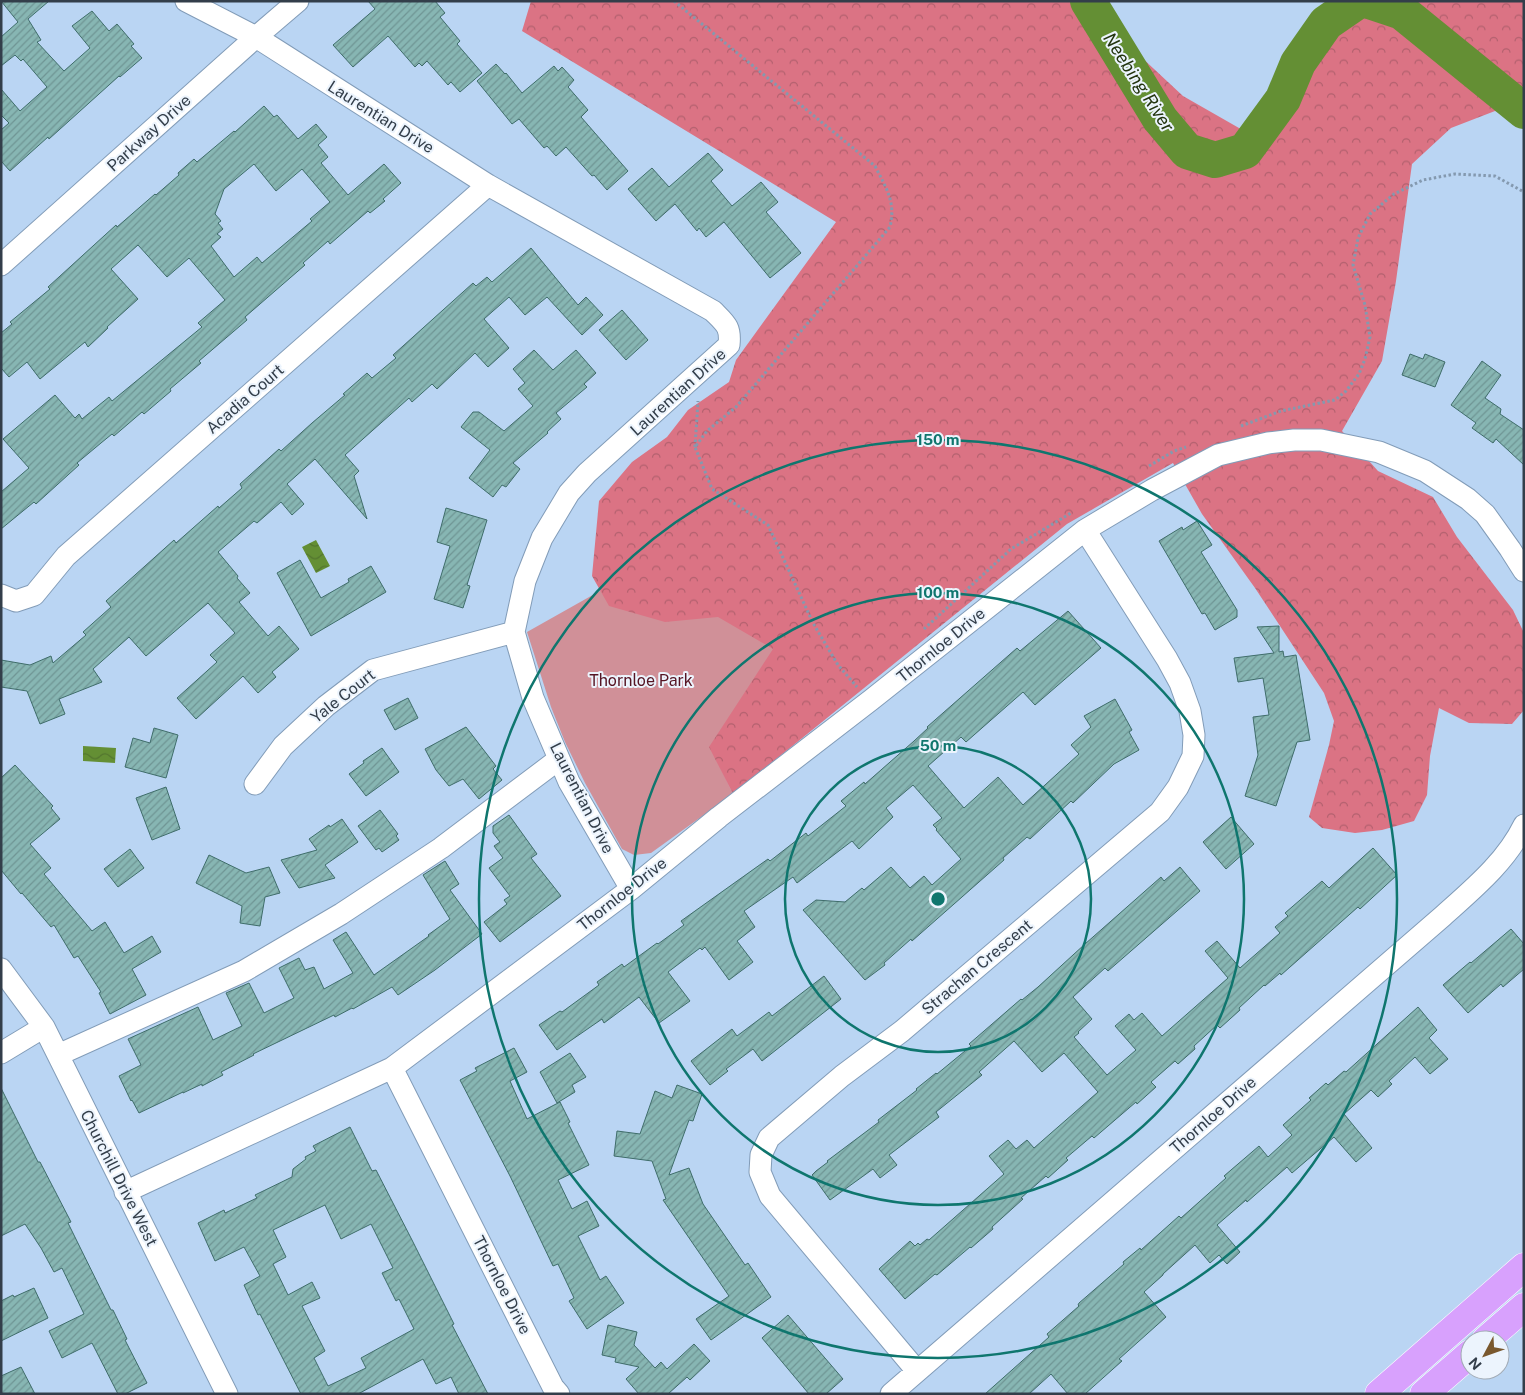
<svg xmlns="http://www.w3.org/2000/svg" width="1525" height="1395" viewBox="0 0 1525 1395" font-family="'Public Sans',sans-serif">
<defs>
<pattern id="forest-crowns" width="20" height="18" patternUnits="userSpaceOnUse" patternTransform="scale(1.25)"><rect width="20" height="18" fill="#db7384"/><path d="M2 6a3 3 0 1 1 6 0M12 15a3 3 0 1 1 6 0" fill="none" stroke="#b2606e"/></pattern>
<pattern id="water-waves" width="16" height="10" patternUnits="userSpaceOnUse" patternTransform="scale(1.25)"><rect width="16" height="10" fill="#648f34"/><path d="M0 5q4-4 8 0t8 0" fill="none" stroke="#53762e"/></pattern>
<pattern id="building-hatch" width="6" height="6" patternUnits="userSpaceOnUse" patternTransform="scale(1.25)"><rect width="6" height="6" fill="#87b6b3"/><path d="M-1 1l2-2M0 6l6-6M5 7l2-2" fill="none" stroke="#6f9594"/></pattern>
</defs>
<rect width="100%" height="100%" fill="#bad5f3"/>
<path fill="#d09098" d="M614,583L714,594L774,649L710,747L733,794L651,853L634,855L622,849L585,783L565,742L551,707L527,632Z"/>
<path fill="url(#forest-crowns)" d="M531,1H1081L1183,96L1253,136L1290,105L1303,69L1336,38L1342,1H1524V119L1495,111L1451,128L1412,164L1396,281L1382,361L1342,431L1378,471L1433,497L1457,537L1513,610L1524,633V710L1512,724L1469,723L1439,708L1430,756L1427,795L1414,821L1382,830L1355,833L1322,828L1309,817L1329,745L1334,721L1324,693L1255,588L1202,514L1173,463L1067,524L733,794L709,747L773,649L718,617L665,622L609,606L592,576L599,501L632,462L667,437L688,410L729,382L736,360L836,222L522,31Z"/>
<path fill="url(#water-waves)" d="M316,540L330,566L316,573L302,547Z
M83,746L116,748L115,763L83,761Z"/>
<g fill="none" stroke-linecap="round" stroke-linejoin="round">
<path stroke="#648f34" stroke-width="36" d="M1088,1L1160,119L1187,151L1215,160L1245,151L1283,99L1298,63L1326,23L1358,1
M1369,1L1402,12L1524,111"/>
</g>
<path fill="url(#building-hatch)" stroke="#3f6d6a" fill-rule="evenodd" d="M1,1H49L28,19L41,40L37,42L64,71L90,48L72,26L92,11L109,31L117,24L134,44L131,46L142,58L120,77L119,76L49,139L48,137L10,171L1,161V130L9,123L1,115V89L20,111L47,87L23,59L21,61L15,55L1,66V37L18,22Z
M368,1H435L445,13L440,17L460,41L457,44L482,73L460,92L451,82L448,85L427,61L422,66L419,63L415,67L388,36L353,67L333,45L375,9Z
M496,64L505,74L506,73L522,93L554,66L558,71L562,67L574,80L568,87L588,110L581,117L628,171L607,190L594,175L592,176L566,147L556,156L547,146L544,148L519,119L512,124L477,81Z
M264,106L274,117L277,115L298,139L316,124L327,137L318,145L328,157L321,163L348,195L384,164L401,183L383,199L385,201L370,213L368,211L330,244L328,241L303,263L305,265L245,317L247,320L199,361L201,363L170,389L171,391L144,414L142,412L114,436L112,434L101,443L77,463L79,465L36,504L34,502L1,529V492L29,468L3,439L55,395L75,418L79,414L82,419L109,397L112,401L202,327L198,323L225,300L189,258L167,277L138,245L111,269L138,299L107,327L108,328L88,347L85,342L40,379L27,362L9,377L1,368V333L12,324L10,322L50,289L48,287L116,225L117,227L155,194L156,195L179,175L178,173L194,159L197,162L234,131L235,132ZM254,164L276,191L302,169L330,202L310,219L312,221L262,263L257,257L234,277L211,246L221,237L217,234L223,229L218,223L221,221L215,214L224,189Z
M708,153L723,170L711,181L732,206L761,182L778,202L766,212L801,253L770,278L724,222L706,237L699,228L697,231L675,204L656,221L628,189L652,168L669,187Z
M531,248L578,305L586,297L603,315L582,335L547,297L525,315L509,297L484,319L509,348L488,367L475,353L437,389L432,384L412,402L409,398L345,455L359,471L354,476L367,519L315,459L287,484L304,504L292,515L281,502L257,523L254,521L218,552L238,576L237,578L250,593L239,602L268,636L279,626L299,649L272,672L276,677L258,693L243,676L196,719L177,698L217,662L210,655L235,633L208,603L146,656L129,637L93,669L102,682L59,699L65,714L40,724L27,691L1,687V660L30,665L51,656L53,663L86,635L83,632L111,607L106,601L174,540L176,543L218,506L219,508L242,488L240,484L279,449L281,451L312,423L345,395L343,394L367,373L372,378L396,358L393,355L473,283L476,286L487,277L492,282Z
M622,310L648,340L626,360L599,330Z
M534,350L553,370L576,350L596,373L584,384L587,387L556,413L561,419L547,432L548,433L513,463L520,469L506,487L502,485L493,497L469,478L490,450L461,427L473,412H479L504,431L533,406L518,389L525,383L513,369Z
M1410,354L1423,359L1425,354L1445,362L1435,387L1402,375Z
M1482,361L1501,375L1485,398L1501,409L1500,414L1524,430V465L1496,439L1493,443L1472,428L1476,423L1451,405Z
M446,508L487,520L467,585L470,586L463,608L434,599L450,546L437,542Z
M1197,521L1212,545L1201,552L1237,610V617L1215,630L1205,613L1202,614L1159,541L1182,527L1183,530Z
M300,560L321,598L349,582L348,579L371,566L386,592L311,636L277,573Z
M1068,611L1101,648L1035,705L1023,692L966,742L961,737L928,766L964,808L998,777L1023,805L1079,754L1071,745L1091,727L1084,716L1115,699L1132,730L1129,732L1139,750L1114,764L1073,803L1071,801L1030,839L1027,837L1003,858L1004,860L912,941L911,939L884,963L885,965L865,980L803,910L816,900L845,902L862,888L864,890L891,867L910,888L924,876L932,885L961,859L936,830L937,829L933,825L942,818L913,785L886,808L893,817L859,849L852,841L797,883L793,877L744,911L755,927L737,941L753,962L729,980L705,947L702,950L700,948L668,972L690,1001L659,1023L639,997L604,1023L602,1019L557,1050L539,1025L560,1011L562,1012L599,985L597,982L622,964L624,967L657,943L658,944L684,925L681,921L768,859L770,861L806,833L808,836L846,806L841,801L864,782L865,784L914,741L928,728L927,727L1017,648L1020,651Z
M1279,626V652L1283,651L1284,657L1296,655L1310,740L1297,742L1276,806L1245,796L1258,755L1253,717L1269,715L1263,678L1238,682L1234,658L1274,653L1257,627Z
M408,698L418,718L395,730L384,710Z
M466,727L496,766L493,769L502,780L479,799L463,779L449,786L436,770L425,749Z
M154,728L178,735L166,778L125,767L133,738L150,743Z
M382,748L399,772L366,796L349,774L364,763L363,761Z
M15,765L53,806L51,808L60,819L30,844L51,868L44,874L92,931L105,922L124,953L152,936L161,952L132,969L146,995L110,1014L99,993L101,992L78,956L74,958L54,925L51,927L22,893L21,894L1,870V778Z
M166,787L180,829L152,840L136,798Z
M380,810L398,834L396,836L399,840L382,852L379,848L376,850L358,826Z
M509,815L537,854L531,858L561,896L500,942L484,922L507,904L504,900L510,896L489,868L503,858L494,846L500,842L493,833V826Z
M1231,817L1254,844L1226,869L1203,842Z
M342,819L358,842L325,865L335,878L299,888L281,860L317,850L309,839L329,825L330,827Z
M1373,848L1397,875L1360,909L1358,907L1281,975L1280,973L1265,986L1264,985L1239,1008L1240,1010L1220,1028L1217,1025L1194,1046L1195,1049L1178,1064L1175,1061L1151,1082L1156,1087L1137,1104L1136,1102L1094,1138L1092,1136L1066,1158L1068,1160L1048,1178L1046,1176L1021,1198L1023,1199L992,1227L993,1229L971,1248L970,1247L937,1275L935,1274L905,1299L879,1269L910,1241L915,1246L918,1243L920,1245L927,1239L929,1240L1004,1174L989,1156L1008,1140L1016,1149L1027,1140L1034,1148L1098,1092L1064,1053L1042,1072L1014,1041L979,1072L982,1075L936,1112L939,1117L889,1155L897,1165L880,1178L873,1169L830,1200L812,1175L816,1171L828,1162L827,1161L879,1122L878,1120L917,1090L916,1089L936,1073L937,1074L971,1046L969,1044L1021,999L1022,1000L1038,987L1085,944L1161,877L1164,881L1180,867L1200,891L1108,971L1105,968L1073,997L1092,1019L1078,1032L1079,1033L1074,1037L1107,1075L1136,1050L1115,1026L1129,1014L1134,1020L1142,1013L1162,1036L1228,978L1205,951L1217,941L1240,968L1280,933L1275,927L1288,916L1285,913L1322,881L1329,888Z
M130,849L144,868L118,887L104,869Z
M209,855L246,873L269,867L280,893L265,897L260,926L240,923L242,906L196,883Z
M445,861L459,884L450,890L482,934L435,970L398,995L392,987L353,1009L352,1008L335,1017L334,1015L253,1054L254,1055L221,1072L223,1075L202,1086V1084L183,1093V1092L139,1113L132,1100L131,1101L119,1076L141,1065L128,1039L198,1007L213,1040L242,1026L226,993L249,983L264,1013L294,998L279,968L299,958L305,970L314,967L324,989L353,973L333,940L346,932L374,975L429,936L428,935L450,919L423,875Z
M1511,929L1524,944V969L1503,987L1501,984L1468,1013L1443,985L1470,962L1471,963Z
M824,976L841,999L762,1061L753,1049L726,1069L728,1071L710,1085L691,1061L732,1029L737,1036L769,1012L772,1016Z
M1418,1007L1437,1030L1429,1038L1448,1059L1430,1074L1415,1057L1389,1081L1392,1084L1378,1097L1371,1090L1344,1114L1372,1148L1356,1162L1334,1137L1292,1173L1287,1167L1247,1202L1246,1200L1217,1225L1240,1252L1227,1264L1219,1255L1210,1263L1195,1245L1163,1274V1275L1144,1292L1166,1317L1119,1359L1122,1361L1085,1394H1068L1051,1374L1029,1394H985L1049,1337L1047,1334L1079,1306L1078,1305L1079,1303L1124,1264L1123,1262L1140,1248L1141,1250L1179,1216L1181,1218L1226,1178L1224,1176L1259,1146L1268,1157L1292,1135L1283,1125L1311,1100L1309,1098L1326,1083L1328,1085L1344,1071L1346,1072Z
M514,1048L527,1072L510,1081L527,1119L560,1102L570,1122L568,1123L589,1165L558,1180L572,1209L587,1201L599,1226L578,1236L600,1280L606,1276L624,1303L587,1329L569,1301L574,1298L558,1264L553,1266L510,1176L460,1080L477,1071L475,1068Z
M570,1053L586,1077L572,1085L575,1092L557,1103L540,1072Z
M677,1085L702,1094L693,1121L689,1120L669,1175L689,1168L703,1204L745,1265L748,1263L771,1297L711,1340L696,1319L729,1296L663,1200L666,1199L652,1161L614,1156L617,1131L640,1134L655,1091L672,1098Z
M1,1088L38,1162H40L71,1222L68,1223L111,1310H113L127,1339L125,1340L147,1383L125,1394H118L92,1343L62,1358L49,1331L84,1314L62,1268L54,1272L41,1248L25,1224L1,1236Z
M350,1127L372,1171L376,1170L412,1240L454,1324L452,1325L488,1394H459L451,1377L436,1384L423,1359L358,1394H301L260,1314L258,1315L244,1285L260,1276L244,1247L215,1261L198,1223L224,1210L225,1213L257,1198L255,1195L292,1177L293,1169L306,1159L305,1157L316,1151L313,1146ZM325,1205L341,1239L371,1224L393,1268L382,1273L396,1301L399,1299L414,1329L361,1358L366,1368L328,1386L314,1358L325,1351L302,1306L320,1298L312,1282L288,1295L273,1264L286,1257L273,1230Z
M34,1288L48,1318L1,1341V1301L13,1295L14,1297Z
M788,1315L843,1379L826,1394H809L762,1338Z
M608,1325L637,1332L634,1345L655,1368L661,1362L667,1369L694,1344L710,1361L690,1380L687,1377L668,1394H639L626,1379L639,1367L615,1362L616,1358L602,1355Z
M21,1367L35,1394H1V1376Z"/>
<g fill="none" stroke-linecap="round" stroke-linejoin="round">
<defs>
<path id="minor" d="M186,1L256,37L488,185L713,311C726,324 731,327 729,345L587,473L569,493L542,538L525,581L514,632L533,698L569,782L631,889
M1,265L256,37L298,1
M1,595L16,601L34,595L66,556L488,185
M255,784L283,746L326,706L373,670L514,632
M1,969L44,1027L227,1394
M1,1053L44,1027
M58,1055L244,971L341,914L441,848L559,759
M392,1068L553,1387L559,1394
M125,1192L392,1068L631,889L719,817L871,700L1085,530L1152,490L1218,455L1268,443L1294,440H1321L1379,452L1425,471L1468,499L1485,514L1510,549L1524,571
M917,1371L770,1196L760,1172L761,1155L769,1138L842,1076L902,1031L1160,812L1178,787L1193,756L1194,735L1190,711L1180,683L1167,659L1085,530
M891,1394L1443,916C1473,889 1506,862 1524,825"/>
<path id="highway" d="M1486,1340L1524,1307
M1379,1394L1524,1267
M1424,1394L1470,1354"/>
</defs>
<use href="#minor" stroke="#829cb8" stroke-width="23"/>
<use href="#highway" stroke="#fff" stroke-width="29"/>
<path stroke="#8499af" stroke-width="3" stroke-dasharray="2.5 2.5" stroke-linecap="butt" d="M674,1L875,166C886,188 896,201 890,227L736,407L707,431L695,447L712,489L768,525L813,623L838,665L857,687
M1241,426L1281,411L1335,400L1346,391L1359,374L1365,359L1370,337L1365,305L1353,265L1358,238L1370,214L1394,194L1423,180L1455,174L1495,176L1524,192
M695,447L698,401
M1149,466L1174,451L1186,447
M924,629L1011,549L1071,513"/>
<use href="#minor" stroke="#fff" stroke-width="21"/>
<use href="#highway" stroke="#d8a1fd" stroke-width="28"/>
</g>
<g fill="none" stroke="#0f766e" stroke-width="2.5">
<circle cx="938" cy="899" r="153"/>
<circle cx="938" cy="899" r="306"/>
<circle cx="938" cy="899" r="459"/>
</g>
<g text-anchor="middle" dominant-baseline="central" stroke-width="4" stroke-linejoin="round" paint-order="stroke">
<g font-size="16" fill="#333e4a" stroke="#ecf4fd">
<text transform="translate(381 117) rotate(32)">Laurentian Drive</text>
<text transform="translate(149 133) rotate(-42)">Parkway Drive</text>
<text transform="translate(678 392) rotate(-42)">Laurentian Drive</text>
<text transform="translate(245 399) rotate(-41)">Acadia Court</text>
<text transform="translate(941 645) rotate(-39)">Thornloe Drive</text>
<text transform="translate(343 696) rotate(-38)">Yale Court</text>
<text transform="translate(582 798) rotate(63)">Laurentian Drive</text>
<text transform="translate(622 894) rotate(-38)">Thornloe Drive</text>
<text transform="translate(977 967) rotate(-40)">Strachan Crescent</text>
<text transform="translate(1213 1115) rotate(-41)">Thornloe Drive</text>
<text transform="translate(119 1178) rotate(63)">Churchill Drive West</text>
<text transform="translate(502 1285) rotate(63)">Thornloe Drive</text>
</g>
<g font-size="16" fill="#561524" stroke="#ecf4fd">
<text x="641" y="680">Thornloe Park</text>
</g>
<g font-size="18" font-style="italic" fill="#23350f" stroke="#ecf4fd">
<text transform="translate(1139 82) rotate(57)">Neebing River</text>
</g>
</g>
<circle cx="938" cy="899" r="8" fill="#0f766e" stroke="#ecf4fd" stroke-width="2.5"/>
<g font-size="15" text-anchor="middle" font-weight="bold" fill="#0f766e" stroke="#ecf4fd" stroke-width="4" stroke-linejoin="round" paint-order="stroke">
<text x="938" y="445">150 m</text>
<text x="938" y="598">100 m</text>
<text x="938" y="751">50 m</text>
</g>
<rect width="1525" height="1395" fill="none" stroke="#333e4a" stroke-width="5"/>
<g transform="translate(1485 1355) rotate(229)"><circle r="24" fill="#ecf4fd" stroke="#a2abb5"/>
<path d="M0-4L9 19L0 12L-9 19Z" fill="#79582e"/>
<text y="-8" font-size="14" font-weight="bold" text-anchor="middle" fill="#333e4a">N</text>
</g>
</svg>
